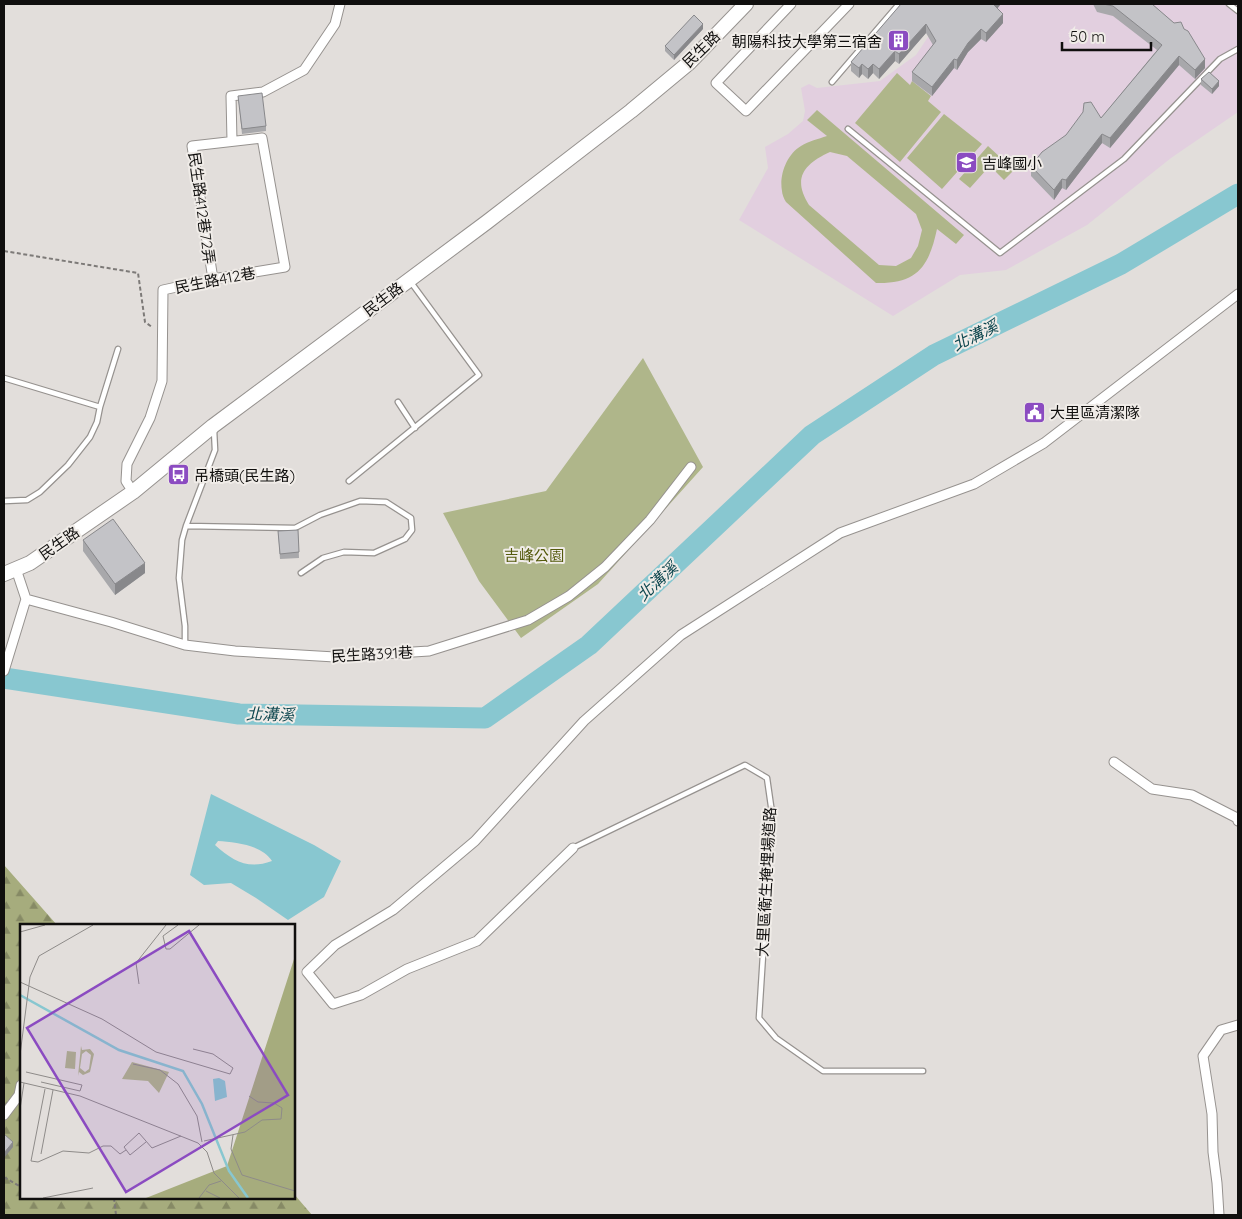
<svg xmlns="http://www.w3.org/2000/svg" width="1242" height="1219" viewBox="0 0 1242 1219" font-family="Quicksand,'Noto Sans TC',sans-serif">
<defs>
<pattern id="forest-firs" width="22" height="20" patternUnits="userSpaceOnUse" patternTransform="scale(1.25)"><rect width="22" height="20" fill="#a6ac7d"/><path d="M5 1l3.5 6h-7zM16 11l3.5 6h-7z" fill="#868a65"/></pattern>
</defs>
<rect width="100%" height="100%" fill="#e2dedb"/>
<path fill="#e2cfdf" d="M950,4H1238V112L1171,158L1087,225L1006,270L960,275L893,316L739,220L768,168L765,147L788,134L803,121L805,111L801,88L809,84L817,88L880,81L916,55Z"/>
<path fill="url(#forest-firs)" d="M4,865L57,925H21V1198H294V1194L312,1215H4Z"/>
<path fill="#afb68a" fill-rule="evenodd" d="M897,73L910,85L912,81L931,96L928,101L941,112L900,162L855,123Z
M817,110L964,235L956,244L937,229C929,266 918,284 876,283L786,202C784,199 782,194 782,191C779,175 787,154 801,146C809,141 818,139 827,136L807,120ZM830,152L847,156L916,214L922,230L918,246L911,258L896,266L879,265L809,205C792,178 804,164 830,152Z
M944,114L982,144L942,189L907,158Z
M988,146L1014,170L1004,180L993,169H987L970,188L959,179Z
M643,358L703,467L598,584L521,638L479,581L443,513L546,491Z"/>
<path fill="#88c7d0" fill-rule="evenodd" d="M211,794L314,845L341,861L324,897L288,920L256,898L231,883L204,885L190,875ZM218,841C235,842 262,845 272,861C248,870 233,861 215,845Z"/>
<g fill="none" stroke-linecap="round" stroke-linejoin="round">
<path stroke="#88c7d0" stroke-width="21" d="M4,678L239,714L485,718L589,645L812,435L934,355L1121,264L1238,194"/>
<defs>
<path id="lane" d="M1229,4L1238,11
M832,82L899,4
M848,129L1000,253L1124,159L1220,59L1238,49
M4,378L100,407
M398,402L415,428
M349,481L479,375L410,281
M4,501L27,500L40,492L68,465L90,437L97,422L100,407L118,349
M186,526L295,528L320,515L360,501L386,502L411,518L412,530L405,539L374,553L344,552L323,558L301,573
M185,645V626L179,578L182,540L186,526L215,450L214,430
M573,848L745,765L767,778L772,813L759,1018L776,1038L823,1071H923"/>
<path id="street" d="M791,4L716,83L746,111L849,4
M232,141L231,96L263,92L304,70L335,24L340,4
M133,492L126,481L127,464L150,418L162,381L163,290L213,279L285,267L262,138L192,146L213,279
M16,569L26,599L111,622L185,645L235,651L335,657L429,651L528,620L569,596L605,567L650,520L691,467
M4,671L26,599
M1114,762L1152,789L1192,795L1237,818L1238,821
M573,848L477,941L407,969L361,995L333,1004L307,972L335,945L393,910L475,841L584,721L681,635L840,533L974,484L1044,443L1238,294
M4,1115L19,1095L21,1085
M1219,1215L1217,1183L1213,1152L1212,1114L1203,1056L1221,1030L1238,1025"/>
<path id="secondary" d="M4,574L30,563L133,492L213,426L487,222L631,111L690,62L746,4"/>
</defs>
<use href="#lane" stroke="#96928f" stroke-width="7"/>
<use href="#street" stroke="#96928f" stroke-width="11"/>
<use href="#secondary" stroke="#96928f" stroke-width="16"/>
<path stroke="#7d7a78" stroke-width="2" stroke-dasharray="4 2.5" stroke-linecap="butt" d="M4,251L138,273L145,322L152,327
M4,1177L21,1187
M114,1198L116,1215"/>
<use href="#lane" stroke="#fff" stroke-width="4.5"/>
<use href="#street" stroke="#fff" stroke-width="9"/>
<use href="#secondary" stroke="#fff" stroke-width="14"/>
</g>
<path fill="#a8a8ab" d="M901,4L997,8L1003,23L986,42L981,39L968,52L957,70L954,68L932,96L912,81V72L933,45L926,33L899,64L895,61L879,79L873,73L868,79L862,74L859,78L851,71V62Z
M1093,4H1152L1174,23L1184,29L1205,68L1195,79L1179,65L1110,148L1102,143L1066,190L1062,188L1054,200L1031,176V166L1101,118L1157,50L1113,16L1097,12Z
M703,29L674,60L665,51V46Z
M1201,79L1219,86L1212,94L1201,85Z
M238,96L266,126V131L242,134Z
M298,530L299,558L280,559L278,531Z
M83,540L145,573L115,595L83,551Z"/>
<path fill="#88888b" d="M993,4H1001L993,14Z
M1003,14V23L986,42V33Z
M703,24V29L674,60V55Z
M926,24V33L899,64V54Z
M981,29V39L968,52L957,70V60L968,43Z
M895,51V61L879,79V69Z
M1179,56V65L1110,148V138Z
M954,59V68L932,96V87Z
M1205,59V68L1195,79V70Z
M862,64V74L859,78V68Z
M873,64V73L868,79V69Z
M1219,81V86L1212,94V89Z
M1102,134V143L1066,190V180Z
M1062,179V188L1054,200V190Z
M145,563V573L115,595V584Z
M13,1142V1147L4,1158V1153Z"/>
<path fill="#c3c3c7" stroke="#88888b" d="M901,4H993L1003,14L986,33L981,29L968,43L957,60L954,59L932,87L912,72L936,41L926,24L899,54L895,51L879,69L873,64L868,69L862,64L859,68L851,62Z
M1103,4H1152L1174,23L1181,22L1184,29L1188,31L1205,59L1195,70L1179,56L1110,138L1102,134L1066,180L1062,179L1054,190L1031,166L1042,152L1066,135L1083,112L1084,103L1091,102L1101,118L1162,45L1113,6Z
M694,15L703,24L674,55L665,46Z
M1209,72L1219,81L1212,89L1201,79Z
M262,93L266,126L242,129L238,96Z
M113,519L145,563L115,584L83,540Z
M298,530L299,552L280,554L278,531Z
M4,1134L13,1142L4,1153Z"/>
<defs>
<symbol id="building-square" viewBox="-11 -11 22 22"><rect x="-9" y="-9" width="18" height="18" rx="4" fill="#8b4bc1" stroke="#f0ece8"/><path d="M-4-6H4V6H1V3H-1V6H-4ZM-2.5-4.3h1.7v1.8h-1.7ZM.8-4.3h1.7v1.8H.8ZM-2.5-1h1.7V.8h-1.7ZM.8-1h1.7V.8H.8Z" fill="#fff"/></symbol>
<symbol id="school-square" viewBox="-11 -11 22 22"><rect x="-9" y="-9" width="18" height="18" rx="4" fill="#8b4bc1" stroke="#f0ece8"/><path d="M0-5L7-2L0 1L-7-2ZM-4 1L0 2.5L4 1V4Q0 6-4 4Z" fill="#fff"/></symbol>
<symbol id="civic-square" viewBox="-11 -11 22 22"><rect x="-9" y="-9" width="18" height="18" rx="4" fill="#8b4bc1" stroke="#f0ece8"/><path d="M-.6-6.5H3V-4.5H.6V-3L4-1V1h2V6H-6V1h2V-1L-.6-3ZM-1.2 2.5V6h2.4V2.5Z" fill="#fff"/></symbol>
<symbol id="bus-square" viewBox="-11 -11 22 22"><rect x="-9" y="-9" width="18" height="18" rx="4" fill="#8b4bc1" stroke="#f0ece8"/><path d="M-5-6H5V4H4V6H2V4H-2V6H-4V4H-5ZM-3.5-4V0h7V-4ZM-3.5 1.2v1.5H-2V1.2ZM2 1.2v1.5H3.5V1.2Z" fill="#fff"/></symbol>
</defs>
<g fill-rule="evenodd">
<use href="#building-square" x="886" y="28" width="25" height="25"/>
<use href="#school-square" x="954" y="150" width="25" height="25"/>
<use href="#civic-square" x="1022" y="400" width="25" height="25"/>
<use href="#bus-square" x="166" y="462" width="25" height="25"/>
</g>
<g text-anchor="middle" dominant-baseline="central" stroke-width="4" stroke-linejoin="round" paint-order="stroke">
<g font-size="15" fill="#100f0e" stroke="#f0ece8" text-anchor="start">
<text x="882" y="41" text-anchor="end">朝陽科技大學第三宿舍</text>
<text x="982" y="163">吉峰國小</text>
<text x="1050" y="412">大里區清潔隊</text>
<text x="194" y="475">吊橋頭(民生路)</text>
</g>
<g font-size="15" fill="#100f0e" stroke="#f0ece8">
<text transform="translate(701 49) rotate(-44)">民生路</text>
<text transform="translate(202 208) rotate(82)">民生路412巷72弄</text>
<text transform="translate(215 280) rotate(-11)">民生路412巷</text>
<text transform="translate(383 299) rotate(-37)">民生路</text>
<text transform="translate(59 543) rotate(-35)">民生路</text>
<text transform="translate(372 654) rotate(-3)">民生路391巷</text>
<text transform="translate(766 882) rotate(-87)">大里區衛生掩埋場道路</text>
</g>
<g font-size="15" fill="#545a0c" stroke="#f0ece8">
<text x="534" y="555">吉峰公園</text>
</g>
<g font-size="16" font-style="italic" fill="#0f4850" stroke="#f0ece8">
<text transform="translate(975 335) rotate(-26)">北溝溪</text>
<text transform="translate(657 581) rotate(-43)">北溝溪</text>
<text transform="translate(270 714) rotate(1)">北溝溪</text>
</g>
</g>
<g transform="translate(20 924)">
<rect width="275" height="275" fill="#e2dedb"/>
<path d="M275,32V274H126L207,242Z" fill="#a6ac7d"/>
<path d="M61,122L62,126L70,125L74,130L70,148L63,151L59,148L58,152ZM66,127L71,131L69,145L65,148L60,144L62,130ZM47,127L56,128L55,145L45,144ZM112,138L149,148L139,169L128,157L102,155Z" fill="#afb68a" fill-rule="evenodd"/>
<path d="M199,154L205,157L207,173L195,177L193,155Z" fill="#88c7d0"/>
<path fill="none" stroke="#88c7d0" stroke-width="2.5" d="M0,71L99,126L163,147L182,180L209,247L228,274"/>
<path fill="none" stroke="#8e8b89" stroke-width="1" d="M158,1L143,12L146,25H150L179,1M0,8L25,1M0,58L82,95L136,128L210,150L213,144L193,130L173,125M119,60L116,39L146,1M0,131L10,53L19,32L73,1M113,140L140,146L158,160L177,192L182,218M6,148L62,161L60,167L21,158M0,158L60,172L178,219L187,228L194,249L219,274M25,165L11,237L18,238L43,227L69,229L83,222H91L100,230L106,226M0,185L4,159M213,211L211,225L222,251L275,267M184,217L225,208L242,196L261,195L262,184L254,179L238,178L229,172M126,218L110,231L104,223L119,209L132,224L161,212M21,230L33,166M186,267L200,274M23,274L73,264M179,274L189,261L201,257"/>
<path fill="#8b4bc1" fill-opacity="0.15" stroke="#8b4bc1" stroke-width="2.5" d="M169,7L268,171L106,268L7,104Z"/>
<rect width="275" height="275" fill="none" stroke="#100f0e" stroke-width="2.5"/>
</g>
<rect width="1242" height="1219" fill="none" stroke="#100f0e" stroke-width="10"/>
<path d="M1062 42v8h89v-8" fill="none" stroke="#100f0e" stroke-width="2.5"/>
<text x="1070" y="42" font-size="15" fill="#100f0e" stroke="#f0ece8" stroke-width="4" paint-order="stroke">50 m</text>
</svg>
